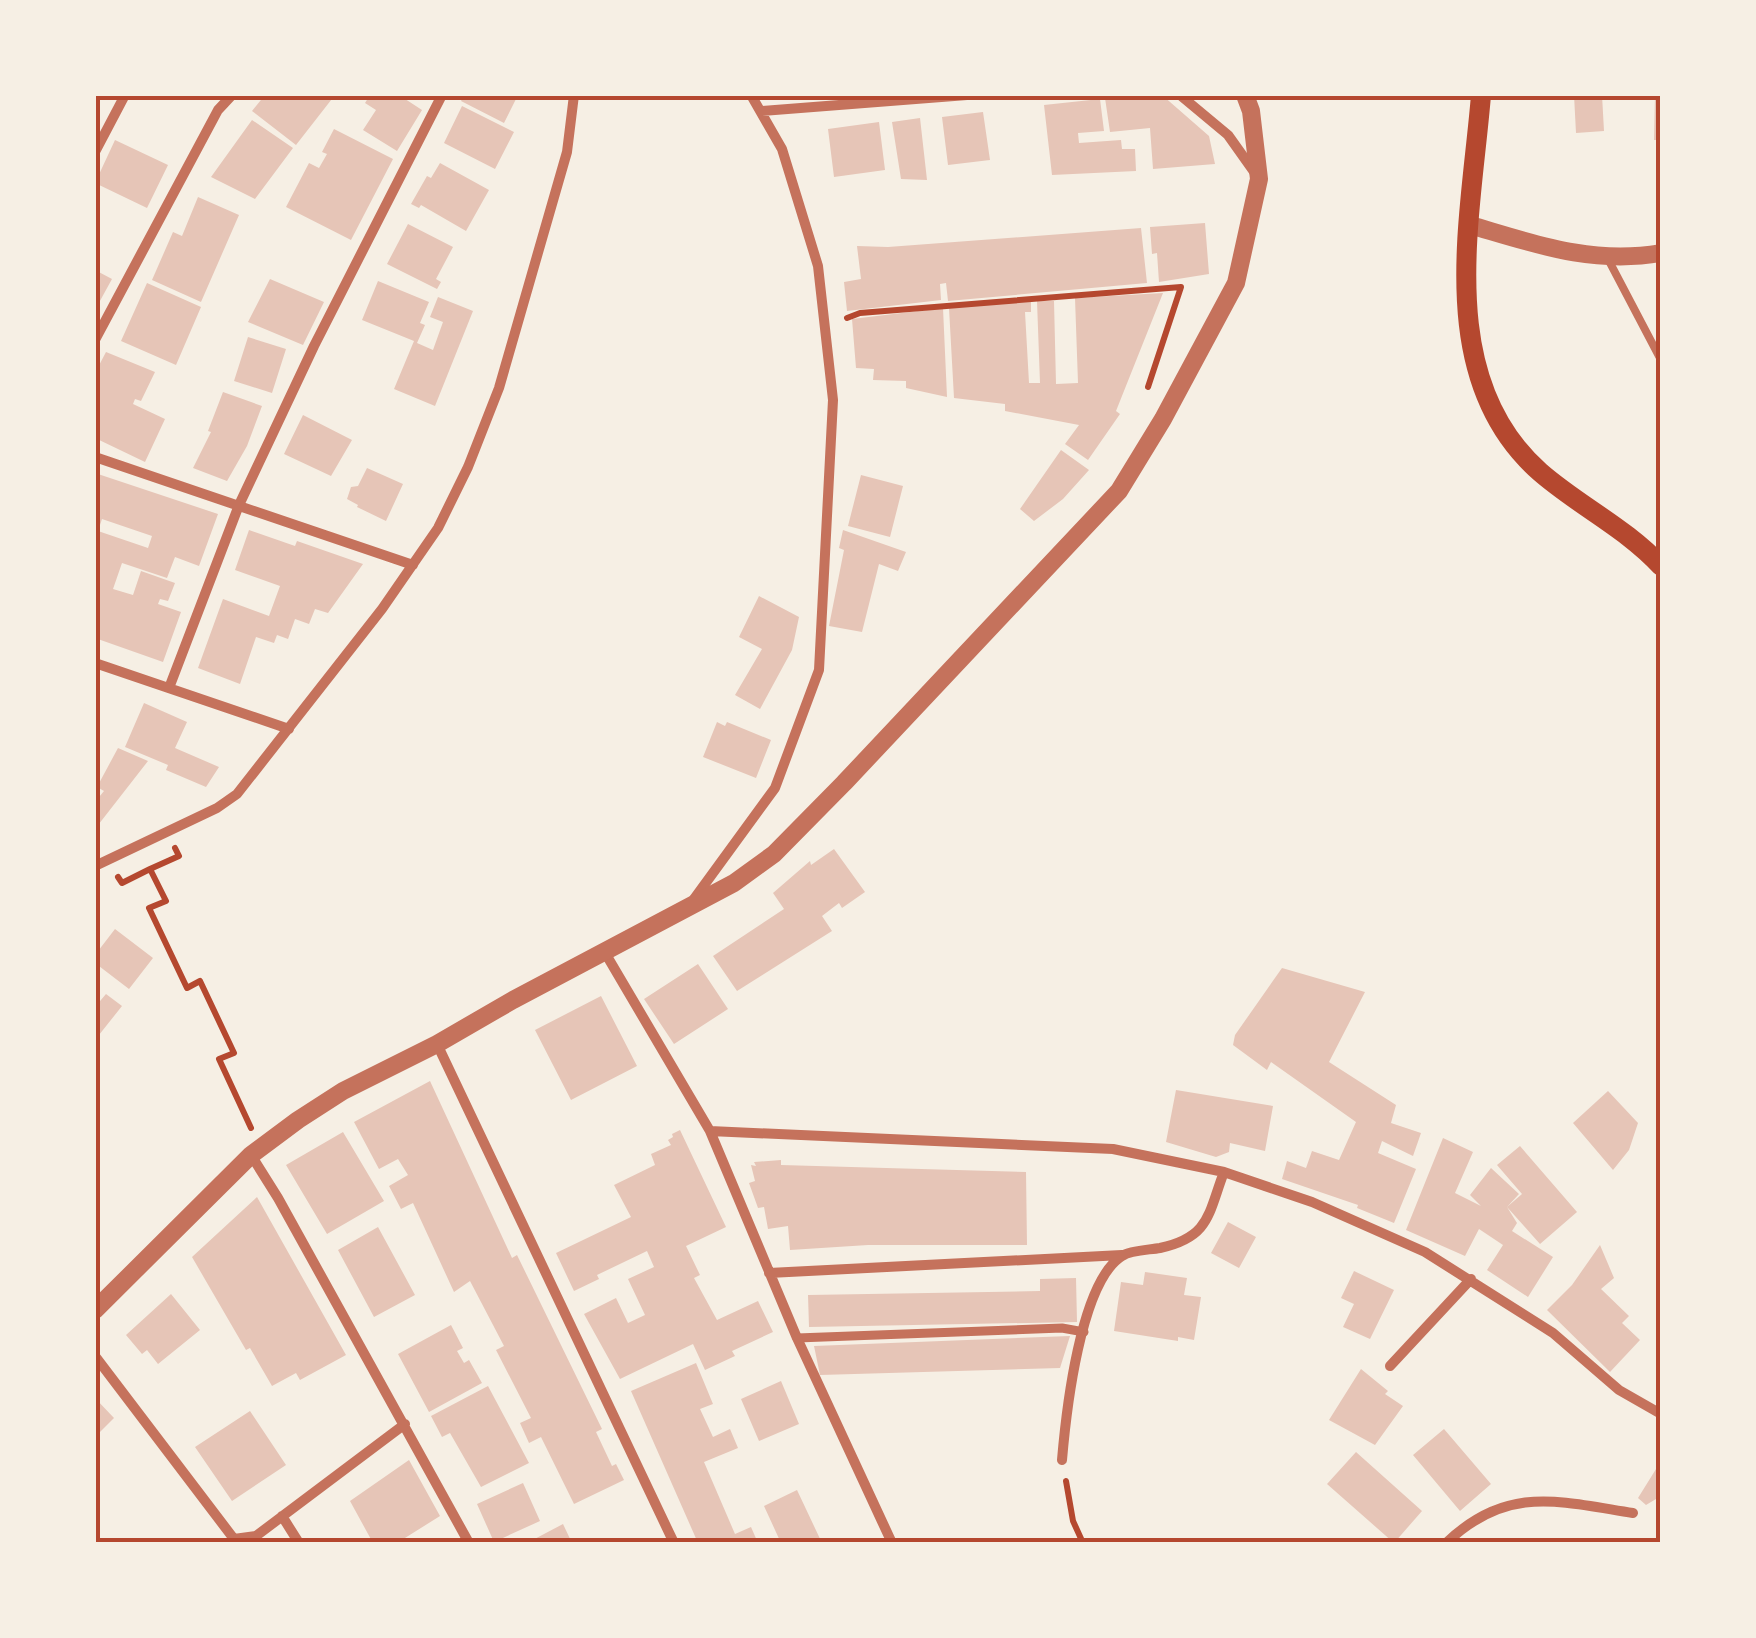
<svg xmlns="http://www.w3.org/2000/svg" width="1756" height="1638" viewBox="0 0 1756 1638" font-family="Arial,sans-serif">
<rect width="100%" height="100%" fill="#f6efe4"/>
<path fill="#e6c5b7" d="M265,95L270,98L272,95H335L296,145L252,111Z
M370,95H399L422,110L397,151L363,130L376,110L365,103Z
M464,95H518L504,123L461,101Z
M1162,95L1209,136L1215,164L1153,169L1150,128L1110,132L1105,98Z
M1574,95H1602L1604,131L1576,133Z
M1655,95H1661V140H1654Z
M1100,99L1104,131L1078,133L1079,143L1121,140L1122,149H1135L1136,171L1052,175L1044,105Z
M462,106L514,132L495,169L444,143Z
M983,112L990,160L948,165L942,117Z
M920,118L927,180L901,179L892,122Z
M252,120L293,148L255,199L211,177Z
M879,122L885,170L834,177L828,129Z
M334,129L393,159L351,240L286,207L309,163L319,168L327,154L322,152Z
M115,140L168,165L147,208L95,183Z
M440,163L489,190L466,231L421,205L419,208L411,204L427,176L431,178Z
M198,197L239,215L201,302L152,280L173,232L182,236Z
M1205,223L1209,274L1159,282L1157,253L1152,254L1150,227Z
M408,224L453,247L436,279L441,282L437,289L387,264Z
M1141,228L1147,283L948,301L946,283L940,284L941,300L847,311L844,282L861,279L857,246L888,247Z
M95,270L112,279L95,310Z
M270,279L324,302L303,345L248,322Z
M378,281L429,302L420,323L425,325L417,343L433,350L443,322L430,317L438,297L473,311L435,406L394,389L414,341L362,320Z
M147,283L201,307L176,365L121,341Z
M1163,293L1116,411L1120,414L1088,460L1065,444L1079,425L1005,411V404L954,398L949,308L1031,301V312H1025L1029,383H1040L1037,301H1054L1056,384L1078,383L1075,298Z
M943,308L947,397L906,388V381L873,380L874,369L856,368L852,319Z
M248,337L286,349L272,393L234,381Z
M106,352L155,372L141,401L135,399L133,404L165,419L145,462L95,438V373Z
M223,392L262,406L247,446L227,481L193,468L211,432L208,431Z
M303,415L352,440L331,476L284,454Z
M1061,450L1089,470L1063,499L1034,521L1020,509Z
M367,468L403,484L386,521L357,507L358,505L347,499L351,487L358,486Z
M95,473L218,514L199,566L175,557L167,578L122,563L113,589L133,595L141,571L175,583L168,601L160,599L158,604L181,612L163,662L95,638V533L98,531L148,548L152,536L102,519L99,528L95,527Z
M861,475L903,486L890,537L848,526Z
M249,530L295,546L297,541L363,564L328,613L315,609L309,624L295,619L288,639L277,635L274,643L256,637L240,684L198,668L223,599L269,616L280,586L235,570Z
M843,530L906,552L898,571L879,564L862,632L829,626L844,550L839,548Z
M759,596L799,617L792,650L760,709L735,695L762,649L739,637Z
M144,703L187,722L175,748L219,767L206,787L166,770L168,765L125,747Z
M717,722L725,726L727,722L771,740L756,778L703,757Z
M118,748L148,761L95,829V802L104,791L97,787Z
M834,849L865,892L842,908L839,903L822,916L832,931L737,991L713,956L784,909L773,893L810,861L811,865Z
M115,929L153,958L129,989L95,963V955Z
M698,964L728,1009L674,1044L644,999Z
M1282,968L1365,992L1329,1062L1396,1105L1391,1123L1421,1133L1413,1156L1382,1141L1378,1153L1416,1169L1394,1223L1357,1208L1358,1205L1282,1179L1287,1161L1306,1168L1312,1151L1339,1160L1356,1122L1271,1062L1267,1070L1233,1045L1235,1035Z
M106,994L122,1006L95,1040V1007Z
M601,996L637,1066L571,1100L535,1030Z
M430,1081L512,1258L517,1255L602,1429L596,1432L612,1466L616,1464L624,1480L574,1504L541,1437L529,1443L520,1423L531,1418L496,1350L504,1346L470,1281L454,1292L413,1203L401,1209L389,1186L408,1175L398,1159L379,1169L354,1122Z
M1176,1090L1273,1106L1265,1151L1230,1143L1229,1152L1216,1157L1166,1142Z
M1608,1091L1638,1123L1629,1150L1613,1170L1573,1123Z
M680,1130L726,1227L686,1246L700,1275L694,1278L717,1320L758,1301L773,1332L732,1351L735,1356L705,1370L693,1344L620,1379L584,1314L616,1298L628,1323L645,1315L628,1279L654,1267L647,1251L597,1275L599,1279L574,1291L556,1253L631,1217L614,1185L655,1165L651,1154L671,1145L668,1140L673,1137L672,1134Z
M343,1132L384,1201L327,1234L286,1165Z
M1443,1138L1473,1152L1455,1193L1481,1206L1470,1195L1491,1168L1519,1194L1507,1207L1522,1194L1497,1165L1520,1146L1577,1212L1540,1244L1507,1207L1517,1223L1512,1231L1553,1257L1528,1297L1487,1270L1503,1245L1479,1229L1465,1256L1406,1230Z
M781,1160V1165L1026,1172L1027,1245H868L790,1250L788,1226L768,1229L764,1207L758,1208L749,1183L755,1181L751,1165L756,1166L754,1162Z
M257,1197L346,1355L300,1380L296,1373L272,1386L250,1348L246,1350L192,1257Z
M1228,1222L1256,1237L1239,1268L1211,1253Z
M378,1227L415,1295L374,1317L338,1250Z
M1600,1245L1614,1278L1601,1289L1629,1316L1622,1323L1640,1340L1610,1372L1547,1310L1572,1285Z
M1354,1271L1394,1290L1370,1339L1343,1327L1354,1304L1341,1298Z
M1145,1272L1187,1278L1184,1295L1201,1297L1194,1340L1178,1337V1341L1114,1331L1121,1282L1143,1285Z
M1076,1278L1077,1322L809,1327L808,1295L1040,1291V1279Z
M171,1294L200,1330L158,1364L147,1350L142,1354L126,1335Z
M451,1325L463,1348L457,1351L464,1363L469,1360L482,1383L429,1412L398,1354Z
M1070,1336L1060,1368L820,1375L814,1346Z
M696,1363L713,1404L700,1409L713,1437L730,1429L738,1448L704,1462L735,1534L751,1527L758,1543H698L631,1391Z
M1361,1369L1388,1391L1385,1394L1403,1406L1375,1445L1329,1420Z
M781,1381L799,1424L759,1441L741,1399Z
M488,1386L529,1463L481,1487L450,1433L442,1437L431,1416Z
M95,1398L114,1418L95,1437Z
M250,1411L286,1465L232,1501L195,1447Z
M1444,1429L1491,1484L1460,1511L1413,1455Z
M1356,1452L1422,1511L1394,1543L1327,1484Z
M409,1460L440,1516L397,1543H373L350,1501Z
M1661,1461V1496L1646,1505L1638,1498Z
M523,1483L540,1521L494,1542L477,1504Z
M797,1490L822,1543H781L764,1506Z
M563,1524L572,1543H527Z"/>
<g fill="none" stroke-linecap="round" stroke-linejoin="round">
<path stroke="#b5482f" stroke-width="6" d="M847,318L860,313L1181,287L1148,387
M175,848L179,856L150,869L166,901L149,908L187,988L200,981L234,1053L219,1059L251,1128
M118,877L122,883L150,869
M1066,1481L1073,1521L1083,1543"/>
<path stroke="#c5725c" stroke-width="8" d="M1608,259L1661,360"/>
<path stroke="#c5725c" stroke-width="9" d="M797,1338L1062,1328L1084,1332"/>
<path stroke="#c5725c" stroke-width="10" d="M1180,95L1228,135L1255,173
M762,111L967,95
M95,152L125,95
M95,340L218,110L232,95
M95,457L413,565
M95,663L289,729
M169,688L239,505L314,346L442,95
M95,866L217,808L237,794L382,609L438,528L468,467L499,388L567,152L574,95
M694,899L775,788L819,670L833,400L818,266L782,149L751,95
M604,951L710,1131L797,1338L892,1543
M437,1044L674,1543
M710,1131L1113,1149L1224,1172L1312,1202L1425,1252L1553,1333L1619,1390L1661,1414
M251,1155L278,1198L469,1543
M769,1273L1122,1255
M95,1356L234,1539L256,1536L405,1424
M1390,1366L1471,1279
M1062,1460C1066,1413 1080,1282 1122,1256C1131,1250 1149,1250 1160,1248C1210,1237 1208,1214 1224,1172
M282,1516L299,1543
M1446,1543C1507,1485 1557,1501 1633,1513"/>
<path stroke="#c5725c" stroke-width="18" d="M1470,225C1535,244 1592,265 1661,253
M95,1310L251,1155L298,1120L343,1091L437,1044L513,1000L734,883L774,854L844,783L1119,491L1163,419L1236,283L1259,179L1251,111L1245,95"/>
<path stroke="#b5482f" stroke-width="20" d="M1481,95C1471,219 1433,378 1540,472C1579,506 1626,528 1661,566"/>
</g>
<rect width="1756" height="1638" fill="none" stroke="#f6efe4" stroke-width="195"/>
<rect x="98" y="98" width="1560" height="1442" fill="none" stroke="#b5482f" stroke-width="4"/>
</svg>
